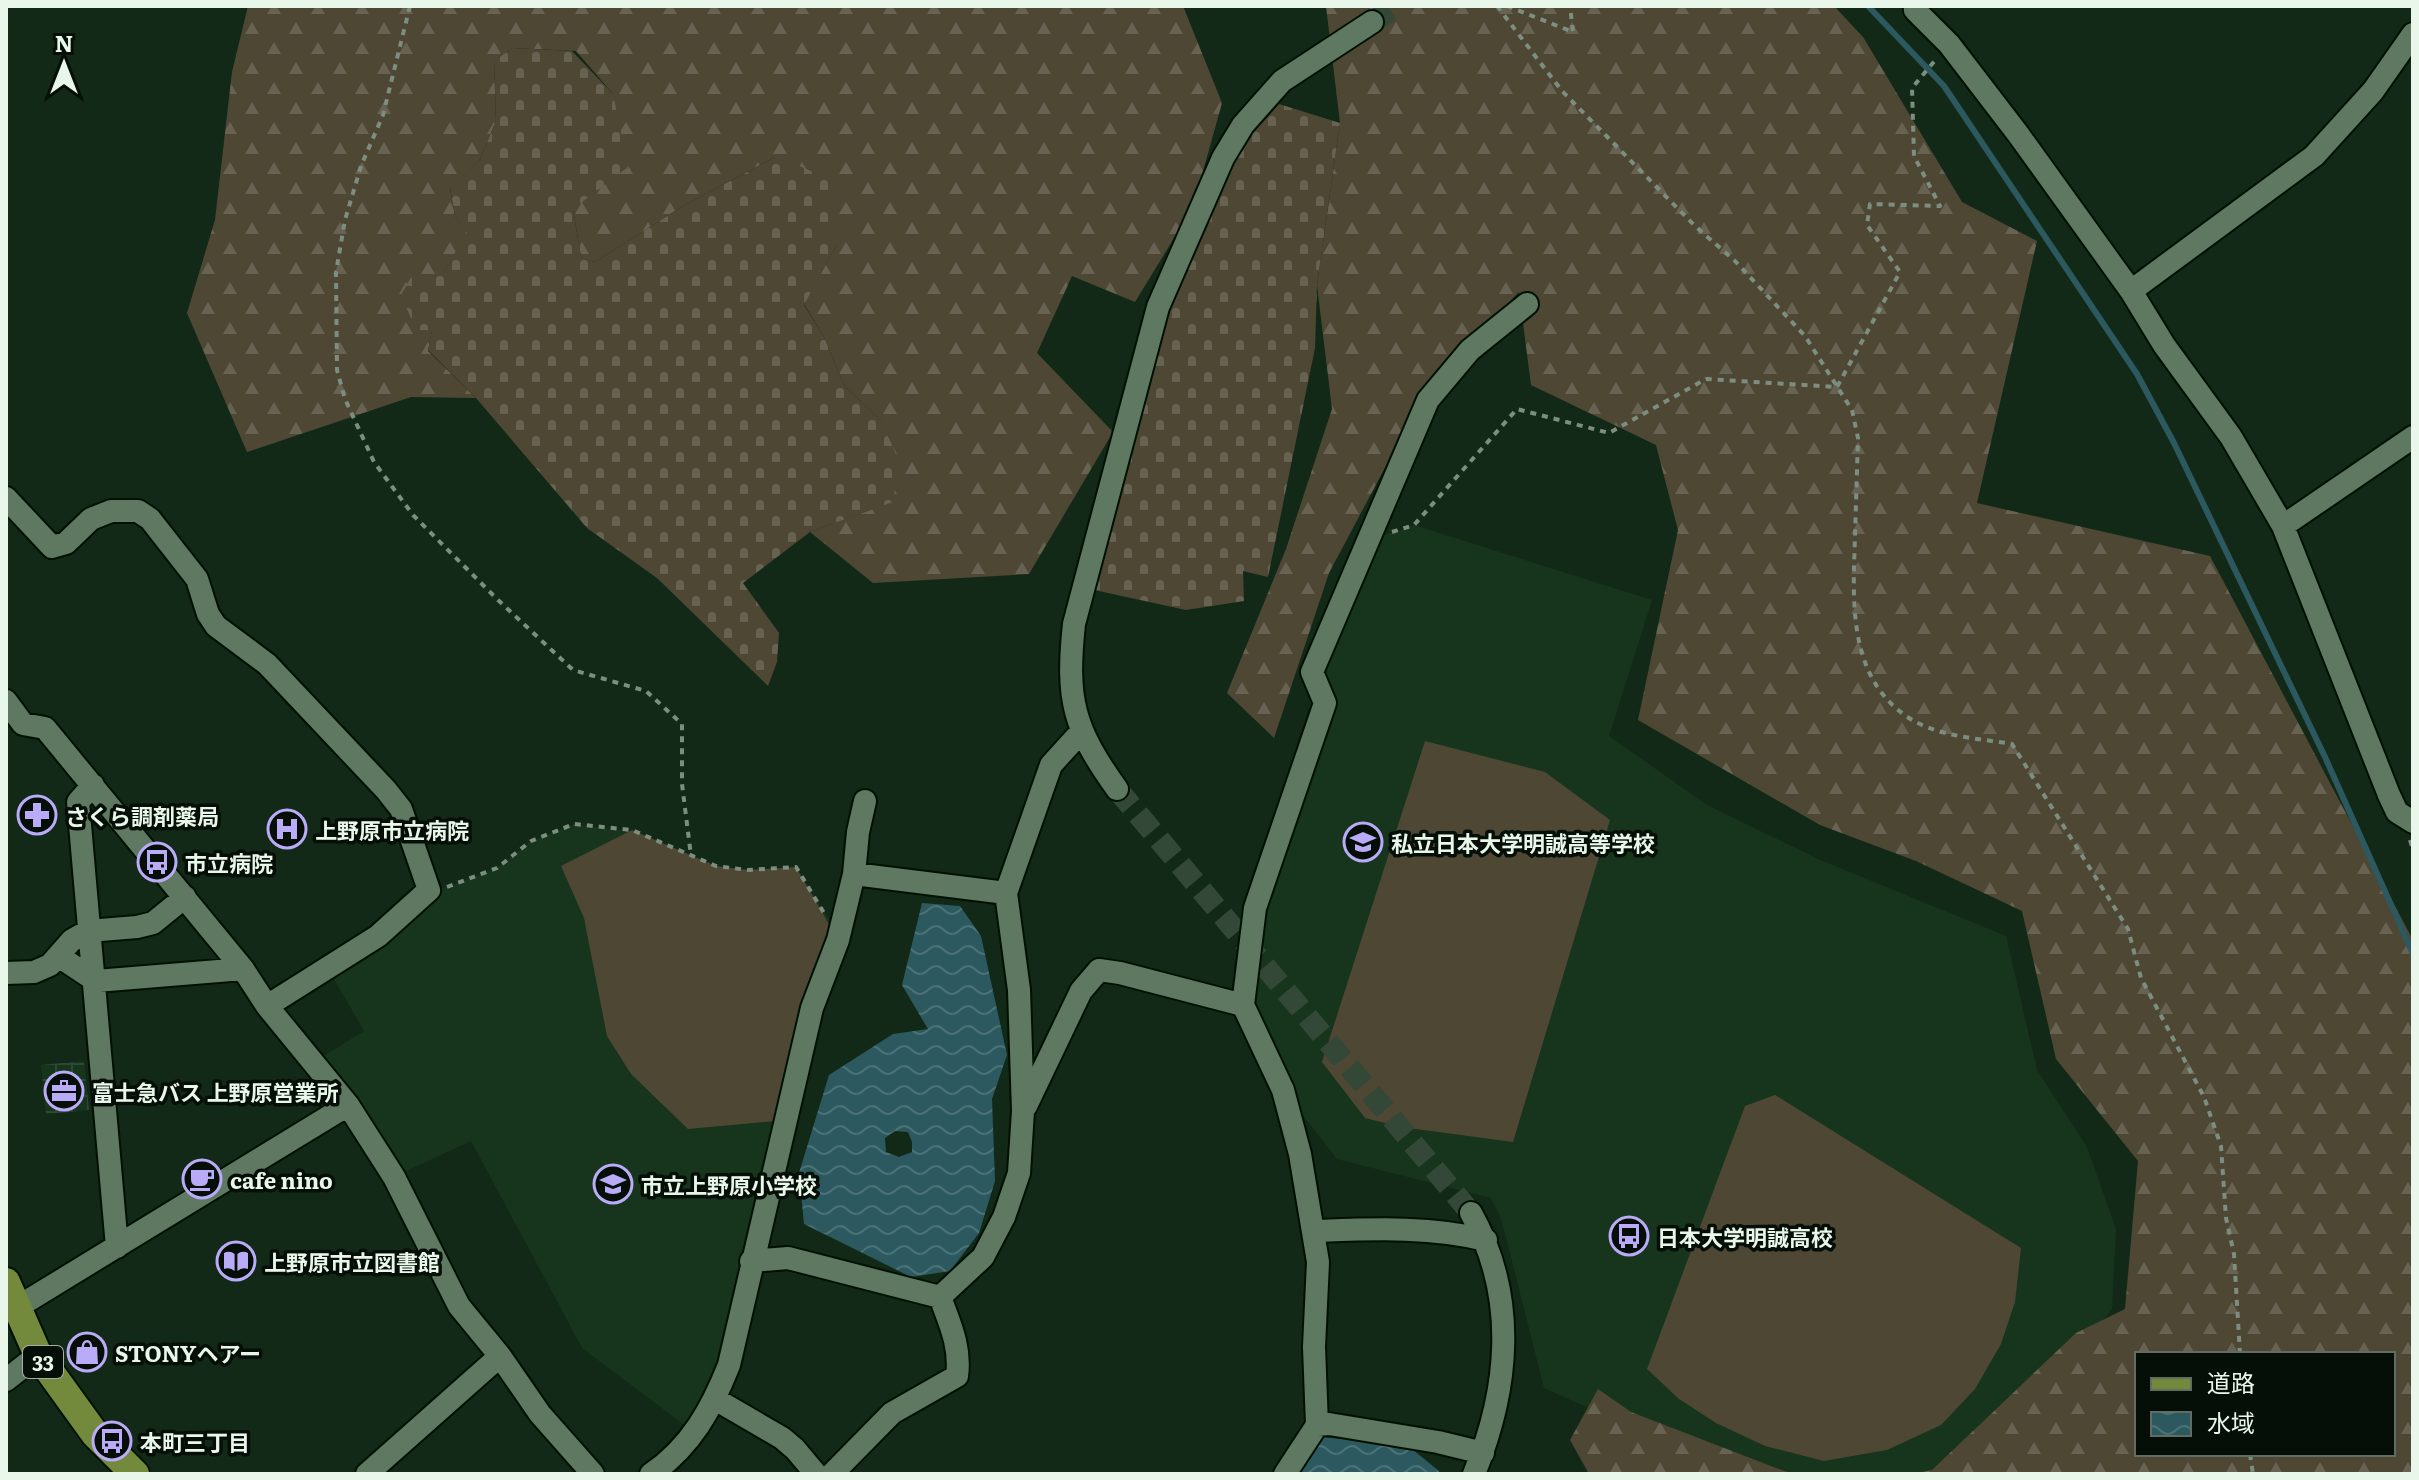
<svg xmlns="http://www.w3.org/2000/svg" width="2419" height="1480" viewBox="0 0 2419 1480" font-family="Literata,'Noto Sans JP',serif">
<defs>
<pattern id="industrial-grid" width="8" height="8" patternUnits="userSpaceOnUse" patternTransform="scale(2)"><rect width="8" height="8" fill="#17341d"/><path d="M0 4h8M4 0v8" fill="none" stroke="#2e4833"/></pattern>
<pattern id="forest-firs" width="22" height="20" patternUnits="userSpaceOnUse" patternTransform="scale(2)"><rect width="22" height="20" fill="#4e4734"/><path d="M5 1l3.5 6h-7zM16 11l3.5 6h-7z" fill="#686252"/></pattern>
<pattern id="cemetery-stones" width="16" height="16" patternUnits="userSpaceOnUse" patternTransform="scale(2)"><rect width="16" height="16" fill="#4e4734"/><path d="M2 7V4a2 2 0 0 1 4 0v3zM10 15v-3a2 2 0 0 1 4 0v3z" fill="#686252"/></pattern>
<pattern id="water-waves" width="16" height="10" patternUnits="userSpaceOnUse" patternTransform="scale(2)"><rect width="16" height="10" fill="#2c595f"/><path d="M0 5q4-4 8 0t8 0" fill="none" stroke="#4b7276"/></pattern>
</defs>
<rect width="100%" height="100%" fill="#132917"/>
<path fill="#17341d" d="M1414,525L1652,600L1609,736L1707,805L1818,859L2006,936L2037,1070L2087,1147L2116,1229L2112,1309L1978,1473L1734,1474L1544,1388L1501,1218L1491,1198L1337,1159L1283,1090L1244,986L1250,945L1325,703L1312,672L1370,540Z
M574,824L635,832L716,866L748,870L796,867L839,935L729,1365L695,1433L582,1348L471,1141L400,1174L322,1057L364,1031L327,967L429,890L447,887L497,868L531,841Z"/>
<path fill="url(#industrial-grid)" d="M84,1061L89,1110L46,1114L41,1065Z"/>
<path fill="url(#forest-firs)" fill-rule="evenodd" d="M248,6H1183L1222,103L1193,207L1135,302L1072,276L1037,353L1113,432L1029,574L873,583L810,532L892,502L881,421L844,385L824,337L804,304L836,246L777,156L683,206L595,262L581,257L573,209L613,94L576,51L512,48L494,61L496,121L480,159L450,189L455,216L468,232L443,274L428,351L476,398L411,397L247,452L187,313L215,220L232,72Z
M1326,6H1834L1863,37L1962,202L2037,241L1977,503L2210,556L2413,940V1474H1913L1932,1470L2076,1333L2125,1309L2138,1161L2056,1059L2022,911L1916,861L1820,825L1638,720L1678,530L1656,445L1531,385L1519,292L1430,383L1329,573L1274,738L1227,693L1286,549L1332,409L1317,285L1340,123ZM2137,1354H2393V1454H2137Z
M1598,1389L1631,1412L1792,1474H1589L1570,1440Z"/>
<path fill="url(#cemetery-stones)" d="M512,48L572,51L613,94L628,167L573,209L581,257L595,262L683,206L777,156L831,180L836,246L804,305L824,337L844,385L881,421L899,461L893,502L810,532L743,583L779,633L777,662L768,686L657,578L587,528L476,398L428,350L432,330H416L401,295L413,274H443L467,232L455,216L450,188L480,159L496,121L494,61Z
M1263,99L1340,123L1317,285L1315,348L1268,577L1243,571L1244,601L1186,610L1085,588L1158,307Z"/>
<path fill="#4e4734" d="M1425,741L1545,772L1610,820L1513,1142L1401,1127L1365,1118L1322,1062Z
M632,830L716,866L748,870L796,867L838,940L785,1120L688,1129L631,1074L607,1036L584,918L561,866Z
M1775,1095L2021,1248L2015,1302L2001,1344L1975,1389L1941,1425L1887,1450L1824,1461L1765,1446L1716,1423L1679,1399L1647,1369L1745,1106Z"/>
<path fill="url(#water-waves)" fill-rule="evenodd" d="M922,903L960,906L981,936L1007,1055L992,1099L995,1181L979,1233L950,1271L911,1277L804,1224L799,1173L829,1075L893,1034L928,1029L902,985ZM895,1131L908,1132L912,1142V1152L899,1157L886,1152L885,1138Z
M1321,1437L1407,1445L1439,1471L1438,1474H1284Z"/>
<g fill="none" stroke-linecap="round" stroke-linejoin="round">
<path stroke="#2c595f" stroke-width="6" d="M1868,6L1944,86L2137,374L2174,443L2325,757L2413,954"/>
<path stroke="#334837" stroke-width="22" stroke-dasharray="22 11" stroke-linecap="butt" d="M1372,22L1397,6
M1117,789L1471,1213"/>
<defs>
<path id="minor" d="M1917,6L1915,10L1949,44L2018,134L2131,291L2164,345L2231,437L2283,526L2389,795L2397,812L2413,822
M2131,291L2314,156L2373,91L2413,34
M6,498L52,547L66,543L91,519L111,511H138L150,519L197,579L208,614L216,626L267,664L386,790L401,809L429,890L378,936L267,1006
M2283,526L2413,437
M6,701L23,724L45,728L243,969L267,1006L348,1105L394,1177L459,1306L500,1356L540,1414L593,1474
M93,785L78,802L117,1247
M1117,789C1073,728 1066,699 1074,624L1158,307L1223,158L1243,125L1282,81L1372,22
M854,874L1006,893
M60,957L96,981L243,969
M6,973L34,972L50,965L72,940L88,931L137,927L153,923L185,897
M1026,1106L1081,991L1099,970L1120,973L1243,1005
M1471,1213C1518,1297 1509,1389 1474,1474
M1314,1231C1372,1229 1430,1226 1486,1240
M751,1261L788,1258L940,1297L983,1257L1004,1217L1019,1173L1023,1111L1019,990L1006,893L1051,765L1081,732
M16,1308L348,1105
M6,1380L38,1355
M715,1399L782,1438L795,1449L816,1474
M1317,1425L1329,1424L1438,1442L1483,1453
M367,1474L500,1356
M651,1474C691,1447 712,1408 729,1365L812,1008L838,940L854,874L858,832L865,801
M832,1474L892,1413L957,1376C961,1347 950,1324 940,1297
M1285,1474L1317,1425L1314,1347L1318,1262L1300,1154L1283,1090L1243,1005L1255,908L1325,703L1312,672L1428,400L1470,350L1527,304"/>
<path id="major" d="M6,1282L38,1355L95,1434L135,1474"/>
</defs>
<use href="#minor" stroke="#001103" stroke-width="26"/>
<use href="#major" stroke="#001103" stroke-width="32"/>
<path stroke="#7c8e7f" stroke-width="4" stroke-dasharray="6 6" stroke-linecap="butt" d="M410,6L383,115L361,166L345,220L336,272L337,370L345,399L374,462L413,515L498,600L573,670L646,691L682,724V784L691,856
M1497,6L1562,91L1695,226L1735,261L1805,336L1852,410L1858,438C1857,470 1856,503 1855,536C1853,599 1847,675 1906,716C1936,737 1977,738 2012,744L2128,929L2141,978L2204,1097L2221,1146L2226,1218L2234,1254L2240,1354
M1507,6L1573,32L1570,6
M1392,532L1414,525L1517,409L1609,433L1706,379L1837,387L1900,272L1867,225L1870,204L1940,206L1914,156L1912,88L1937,58
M2410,840L2413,850
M447,887L497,868L531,841L574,824L632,830L716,866L748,870L796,867L824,913
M2250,1454L2253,1474"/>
<use href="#minor" stroke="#5f7862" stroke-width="22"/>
<use href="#major" stroke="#738a3d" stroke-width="28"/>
</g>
<defs>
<symbol id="pharmacy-ring" viewBox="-11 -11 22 22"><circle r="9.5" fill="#060f07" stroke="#b9abf7" stroke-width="1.5"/><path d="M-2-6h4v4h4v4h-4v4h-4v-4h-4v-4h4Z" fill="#b9abf7"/></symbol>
<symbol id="hospital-ring" viewBox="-11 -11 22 22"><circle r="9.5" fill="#060f07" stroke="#b9abf7" stroke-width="1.5"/><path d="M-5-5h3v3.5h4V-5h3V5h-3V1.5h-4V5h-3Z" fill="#b9abf7"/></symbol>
<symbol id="school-ring" viewBox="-11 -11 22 22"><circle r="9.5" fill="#060f07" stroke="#b9abf7" stroke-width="1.5"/><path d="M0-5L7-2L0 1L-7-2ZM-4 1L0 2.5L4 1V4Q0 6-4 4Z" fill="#b9abf7"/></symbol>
<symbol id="bus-ring" viewBox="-11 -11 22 22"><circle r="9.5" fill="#060f07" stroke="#b9abf7" stroke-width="1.5"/><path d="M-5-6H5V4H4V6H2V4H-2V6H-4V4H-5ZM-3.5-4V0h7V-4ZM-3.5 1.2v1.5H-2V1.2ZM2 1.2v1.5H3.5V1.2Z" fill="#b9abf7"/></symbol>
<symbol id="office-ring" viewBox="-11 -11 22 22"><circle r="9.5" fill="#060f07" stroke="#b9abf7" stroke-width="1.5"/><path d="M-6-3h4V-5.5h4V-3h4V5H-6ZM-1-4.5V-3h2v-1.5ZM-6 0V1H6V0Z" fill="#b9abf7"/></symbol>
<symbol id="cafe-ring" viewBox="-11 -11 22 22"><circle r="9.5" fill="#060f07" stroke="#b9abf7" stroke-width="1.5"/><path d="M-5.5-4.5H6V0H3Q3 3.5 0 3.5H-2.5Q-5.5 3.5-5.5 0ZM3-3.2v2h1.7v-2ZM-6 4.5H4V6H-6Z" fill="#b9abf7"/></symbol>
<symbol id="library-ring" viewBox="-11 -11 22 22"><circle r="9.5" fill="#060f07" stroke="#b9abf7" stroke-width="1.5"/><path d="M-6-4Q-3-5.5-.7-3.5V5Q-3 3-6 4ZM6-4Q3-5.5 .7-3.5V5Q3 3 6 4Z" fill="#b9abf7"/></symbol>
<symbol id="shop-ring" viewBox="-11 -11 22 22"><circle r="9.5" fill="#060f07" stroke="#b9abf7" stroke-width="1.5"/><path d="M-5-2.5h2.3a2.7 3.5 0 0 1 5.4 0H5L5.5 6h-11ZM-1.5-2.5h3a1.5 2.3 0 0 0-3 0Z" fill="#b9abf7"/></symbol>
</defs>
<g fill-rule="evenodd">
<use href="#pharmacy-ring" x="15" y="793" width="44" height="44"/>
<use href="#hospital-ring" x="265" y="807" width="44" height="44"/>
<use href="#school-ring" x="1341" y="820" width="44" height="44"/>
<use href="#bus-ring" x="135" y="840" width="44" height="44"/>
<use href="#office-ring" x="42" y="1069" width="44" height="44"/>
<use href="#cafe-ring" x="180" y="1157" width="44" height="44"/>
<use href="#school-ring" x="591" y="1162" width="44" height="44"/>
<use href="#bus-ring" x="1607" y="1214" width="44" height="44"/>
<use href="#library-ring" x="214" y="1239" width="44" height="44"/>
<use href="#shop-ring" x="65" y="1330" width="44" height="44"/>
<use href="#bus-ring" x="90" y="1419" width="44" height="44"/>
</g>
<g text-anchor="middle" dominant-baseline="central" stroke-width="7" stroke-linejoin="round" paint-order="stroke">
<rect fill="#060f07" stroke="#a5b1a6" stroke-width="2" x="23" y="1346" width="40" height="32" rx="6"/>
<g font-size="20" font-weight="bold" fill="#e9f7ea">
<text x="43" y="1362">33</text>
</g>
<g font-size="22" font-weight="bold" fill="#e9f7ea" stroke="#060f07" text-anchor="start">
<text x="65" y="815">さくら調剤薬局</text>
<text x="315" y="829">上野原市立病院</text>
<text x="1391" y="842">私立日本大学明誠高等学校</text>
<text x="185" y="862">市立病院</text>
<text x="92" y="1091">富士急バス 上野原営業所</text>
<text x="230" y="1179">cafe nino</text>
<text x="641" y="1184">市立上野原小学校</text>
<text x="1657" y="1236">日本大学明誠高校</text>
<text x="264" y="1261">上野原市立図書館</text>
<text x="115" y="1352">STONYヘアー</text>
<text x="140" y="1441">本町三丁目</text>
</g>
</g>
<rect width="2419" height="1480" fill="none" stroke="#e9f7ea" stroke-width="16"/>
<rect x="2135" y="1352" width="260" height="104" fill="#060f07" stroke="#616c62" stroke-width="2"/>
<rect x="2151" y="1378" width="40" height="12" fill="#738a3d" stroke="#616c62" stroke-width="2"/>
<text x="2207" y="1392" font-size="24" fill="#e9f7ea">道路</text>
<rect x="2151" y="1412" width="40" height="24" fill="url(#water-waves)" stroke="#616c62" stroke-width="2"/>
<text x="2207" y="1432" font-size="24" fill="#e9f7ea">水域</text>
<g transform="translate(64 64)" stroke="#060f07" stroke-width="6" paint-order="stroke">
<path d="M0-6L14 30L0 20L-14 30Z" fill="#e9f7ea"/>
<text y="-12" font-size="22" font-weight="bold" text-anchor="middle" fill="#e9f7ea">N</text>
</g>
</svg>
